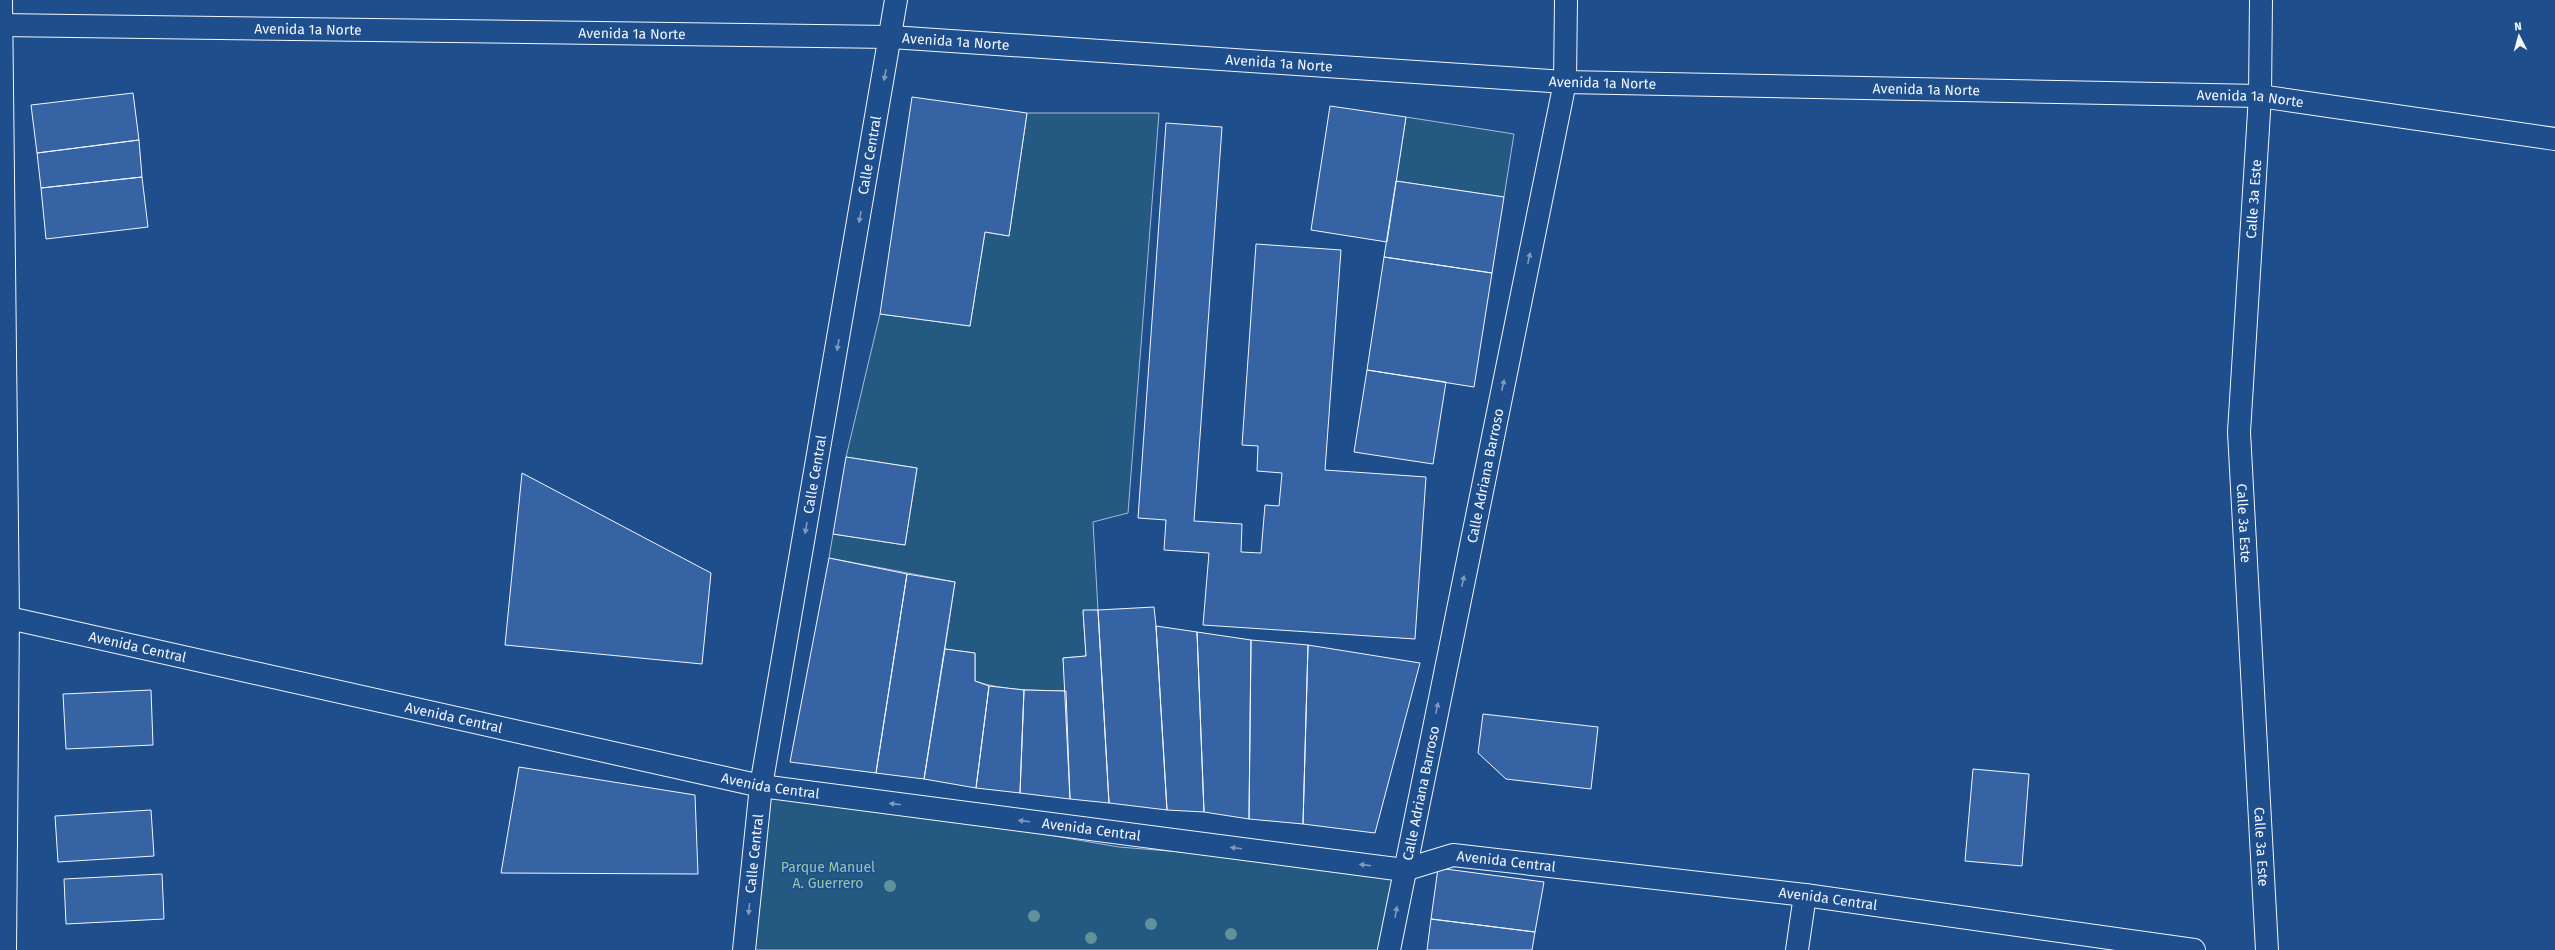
<svg xmlns="http://www.w3.org/2000/svg" width="2555" height="950" viewBox="0 0 2555 950" font-family="'Fira Sans',sans-serif">
<rect width="100%" height="100%" fill="#1f4e8c"/>
<path fill="#245a82" stroke="#a8bbd7" d="M1027,113H1159L1128,513L1093,522L1098,610L1083,611L1086,656L1063,658L1066,691C1035,690 1004,691 975,681V653L945,649L955,582L829,558L833,534L905,545L917,468L846,457L880,314L970,326L985,232L1009,236Z
M1406,117L1514,134L1504,197L1396,181Z
M761,786L1119,847L1404,870L1389,950H744Z"/>
<path fill="#3563a3" stroke="#f2f6ff" d="M133,93L139,140L37,153L31,105Z
M912,97L1027,113L1009,236L985,232L970,326L880,314Z
M1330,106L1406,117L1387,242L1311,230Z
M1166,123L1222,127L1194,521L1242,524L1241,552L1261,553L1265,505L1279,506L1282,473L1257,471L1258,446L1242,445L1256,244L1341,250L1325,470L1426,477L1415,639L1203,625L1209,553L1164,550L1166,520L1138,518Z
M139,140L142,177L41,188L37,153Z
M142,177L148,227L46,239L41,188Z
M1396,181L1504,197L1492,273L1384,257Z
M1384,257L1492,273L1474,387L1367,370Z
M1367,370L1446,382L1433,464L1354,452Z
M846,457L917,468L905,545L833,534Z
M522,473L711,573L702,664L505,645Z
M829,558L907,574L876,773L790,762Z
M907,574L955,582L924,779L876,773Z
M1154,607L1156,626L1167,810L1109,803L1098,610Z
M1083,610H1098L1109,803L1070,799L1063,658L1086,656Z
M1156,626L1197,632L1204,812L1167,810Z
M1197,632L1251,640L1249,819L1204,812Z
M1251,640L1308,645L1303,824L1249,819Z
M1308,645L1420,663L1375,833L1303,824Z
M945,649L975,653V681L989,686L976,788L924,779Z
M989,686L1024,690L1020,793L976,788Z
M151,690L153,745L66,749L63,694Z
M1024,690L1066,691L1070,799L1020,793Z
M1483,714L1598,727L1591,789L1506,779L1478,753Z
M519,767L695,795L698,874L501,873Z
M1973,769L2029,774L2022,866L1965,861Z
M151,810L154,856L58,862L55,816Z
M1438,868L1544,882L1535,932L1431,919Z
M162,874L164,919L66,924L64,879Z
M1431,919L1535,932L1532,950H1427Z"/>
<g fill="none" stroke-linecap="round" stroke-linejoin="round">
<defs>
<g id="minor">
<path d="M1,0L8,616L5,950"/>
<path id="s1" d="M2261,0L2260,96L2239,432L2267,950"/>
<path id="s2" d="M0,25L891,37L1565,82L2260,96L2555,139"/>
<path id="s3" d="M0,616L761,786L1404,870L1453,855L1805,895L2194,950"/>
<path id="s4" d="M744,950L761,786L896,0"/>
<path id="s5" d="M1389,950L1565,82L1566,0"/>
<path d="M1797,950L1805,895"/>
</g>
</defs>
<use href="#minor" stroke="#f2f6ff" stroke-width="24"/>
<use href="#minor" stroke="#1f4e8c" stroke-width="22"/>
</g>
<g fill="#61919a">
<circle cx="890" cy="886" r="6"/>
<circle cx="1034" cy="916" r="6"/>
<circle cx="1151" cy="924" r="6"/>
<circle cx="1231" cy="934" r="6"/>
<circle cx="1091" cy="938" r="6"/>
</g>
<defs><path id="oneway-solid" d="M-6-.8H1V-3.2L6.5 0L1 3.2V.8H-6Z"/></defs>
<g fill="#7e9ac0">
<use href="#oneway-solid" transform="translate(885 75) rotate(100)"/>
<use href="#oneway-solid" transform="translate(860 217) rotate(100)"/>
<use href="#oneway-solid" transform="translate(1529 258) rotate(-78)"/>
<use href="#oneway-solid" transform="translate(838 345) rotate(100)"/>
<use href="#oneway-solid" transform="translate(1503 385) rotate(-78)"/>
<use href="#oneway-solid" transform="translate(806 528) rotate(100)"/>
<use href="#oneway-solid" transform="translate(1463 581) rotate(-78)"/>
<use href="#oneway-solid" transform="translate(1437 708) rotate(-78)"/>
<use href="#oneway-solid" transform="translate(895 804) rotate(-173)"/>
<use href="#oneway-solid" transform="translate(1024 821) rotate(-173)"/>
<use href="#oneway-solid" transform="translate(1236 848) rotate(-173)"/>
<use href="#oneway-solid" transform="translate(1365 865) rotate(-173)"/>
<use href="#oneway-solid" transform="translate(749 909) rotate(96)"/>
<use href="#oneway-solid" transform="translate(1396 912) rotate(-80)"/>
</g>
<g text-anchor="middle" dominant-baseline="central" stroke-width="3" stroke-linejoin="round" paint-order="stroke">
<g font-size="14" fill="#f2f6ff" stroke="#1f4e8c">
<text stroke="none"><textPath href="#s2" startOffset="308">Avenida 1a Norte</textPath></text>
<text stroke="none"><textPath href="#s2" startOffset="632">Avenida 1a Norte</textPath></text>
<text stroke="none"><textPath href="#s2" startOffset="956">Avenida 1a Norte</textPath></text>
<text stroke="none"><textPath href="#s2" startOffset="1280">Avenida 1a Norte</textPath></text>
<text stroke="none"><textPath href="#s2" startOffset="1604">Avenida 1a Norte</textPath></text>
<text stroke="none"><textPath href="#s2" startOffset="1928">Avenida 1a Norte</textPath></text>
<text stroke="none"><textPath href="#s2" startOffset="2252">Avenida 1a Norte</textPath></text>
<text stroke="none"><textPath href="#s4" startOffset="805">Calle Central</textPath></text>
<text transform="translate(2254 199) rotate(-86)">Calle 3a Este</text>
<text stroke="none"><textPath href="#s4" startOffset="481">Calle Central</textPath></text>
<text stroke="none"><textPath href="#s5" startOffset="484">Calle Adriana Barroso</textPath></text>
<text stroke="none"><textPath href="#s1" startOffset="524">Calle 3a Este</textPath></text>
<text stroke="none"><textPath href="#s3" startOffset="141">Avenida Central</textPath></text>
<text stroke="none"><textPath href="#s3" startOffset="465">Avenida Central</textPath></text>
<text stroke="none"><textPath href="#s3" startOffset="789">Avenida Central</textPath></text>
<text stroke="none"><textPath href="#s5" startOffset="160">Calle Adriana Barroso</textPath></text>
<text stroke="none"><textPath href="#s3" startOffset="1113">Avenida Central</textPath></text>
<text stroke="none"><textPath href="#s1" startOffset="848">Calle 3a Este</textPath></text>
<text stroke="none"><textPath href="#s4" startOffset="97">Calle Central</textPath></text>
<text stroke="none"><textPath href="#s3" startOffset="1533">Avenida Central</textPath></text>
<text stroke="none"><textPath href="#s3" startOffset="1857">Avenida Central</textPath></text>
</g>
<g font-size="14" fill="#97c8a6" stroke="#1f4e8c">
<text x="828" y="867">Parque Manuel<tspan x="828" dy="16">A. Guerrero</tspan></text>
</g>
</g>
<g transform="translate(2519 36) rotate(354)" stroke="#1f4e8c" stroke-width="3" paint-order="stroke">
<path d="M0-3L7 15L0 10L-7 15Z" fill="#f2f6ff"/>
<text y="-6" font-size="11" font-weight="bold" text-anchor="middle" fill="#f2f6ff">N</text>
</g>
</svg>
